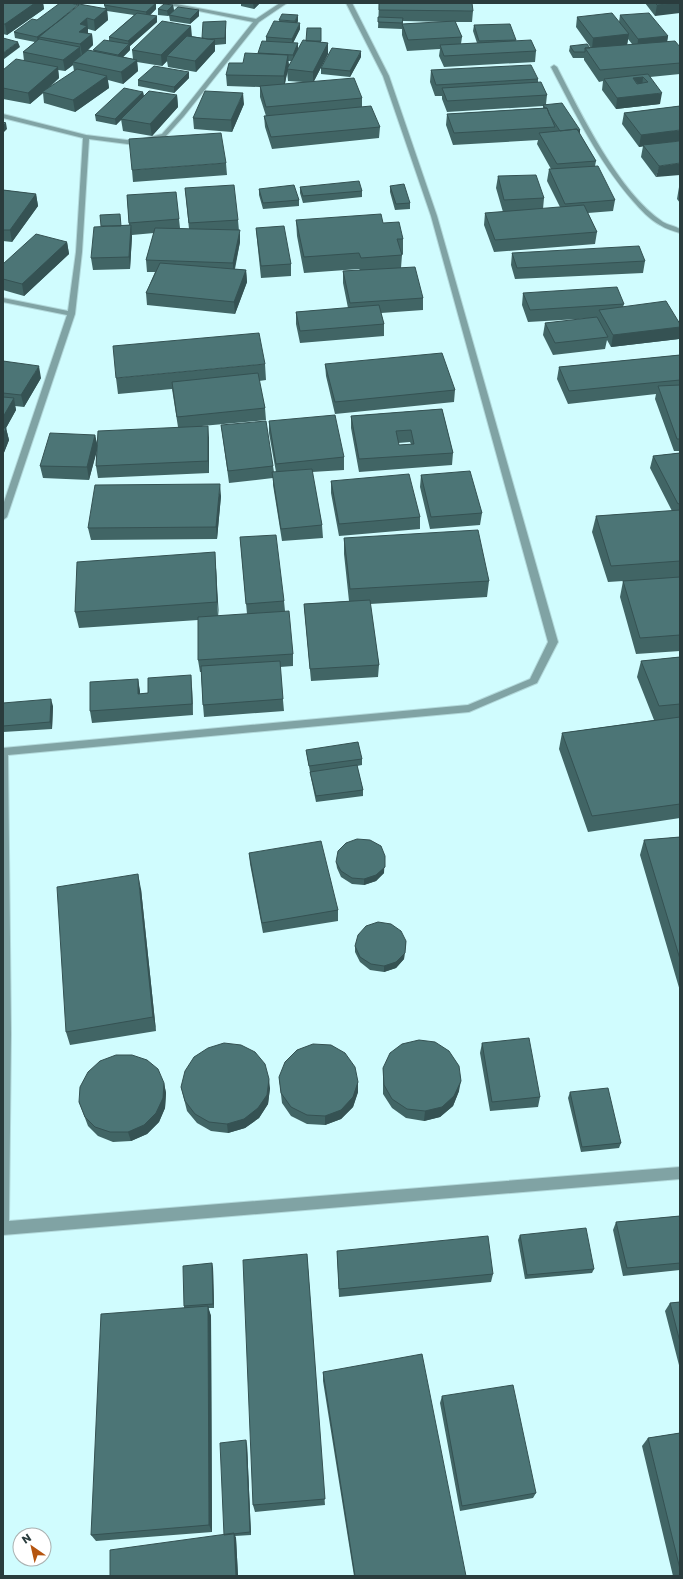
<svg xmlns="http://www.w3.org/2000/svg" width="683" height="1579" viewBox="0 0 683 1579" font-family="Poppins,sans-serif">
<rect width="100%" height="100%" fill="#d0fcfe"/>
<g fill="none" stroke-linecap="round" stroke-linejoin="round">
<defs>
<path id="minor" d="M159,3H171L256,19L280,3H287L259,22L184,116L166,136L135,145L89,139L82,252L75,314L7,517L3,520V505L67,315L3,302V298L68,311L76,252L83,138L3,118V114L86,135L135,141L162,134L180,114L253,22Z
M346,3H352L389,76L437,216L558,642L537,683L469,712L8,755L11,1034L9,1221L680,1167V1179L3,1235V748L468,705L530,679L548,642L431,216L383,76Z
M554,65L557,67C581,114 619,193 663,222C668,225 675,226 680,229V233C673,231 666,229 660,225C650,220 640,209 633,201C598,161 575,113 551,67Z"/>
</defs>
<use href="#minor" stroke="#b2d9db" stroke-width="2"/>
<use href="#minor" fill="#80a3a4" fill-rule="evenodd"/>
</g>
<path fill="#416565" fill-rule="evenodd" d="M3,3H43L44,9L7,35L3,34Z
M156,3V9L150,15L157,16V22L130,46V50L123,57L133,59L132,50L191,26V36L202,38L226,27V44L215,45V51L196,72L168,67L167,61L162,66L137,62L138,71L123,84L108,80L109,88L75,112L44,103L43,93L30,104L3,99V70L24,61L23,52L35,42L15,38L14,32L37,20L105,8L104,5ZM107,11L134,15L109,37V41L93,51L88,50L93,45L92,34H88V29L95,31L108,20ZM73,65L74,71L48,89L59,78L58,70L65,71Z
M241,3H260L254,9L241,6Z
M379,3L473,11L472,22H455L462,37L461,44L477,43L473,31L474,25L515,40L536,51L535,62L444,67L439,56L440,49L407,51L402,35V28V29L378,28ZM403,21L451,22L403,24Z
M645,3H680L655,16Z
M173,5L174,11L199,10V16L190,24L170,21L169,15L168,16L158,15V9Z
M620,15L668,36L667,42L680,47V74L650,77L660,104L616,109L602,90L603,81L599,82L584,60V58H573L569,51L570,46L591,48L576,27L577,17L619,22ZM628,39L632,44L627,45Z
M279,20L298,21L297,23L300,29L293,43H298V49L296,54L306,41L321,28V42L328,43V54L314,81L362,98V107L380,127L379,138L272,149L265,127L264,116H266L260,97V87L227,86L226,75L258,54V53L266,41V37L280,22ZM288,61H292L288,68L289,66ZM287,71L288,81L303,82L285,84Z
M361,57L350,77L321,74V68Z
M431,70L538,79V82L547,95L546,104L580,130V134L596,161L595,166L615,200L613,211L588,213L597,232L595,244L494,252L484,225L485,213L503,212L496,188L498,176L544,198L543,209L560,207L547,181L549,169H551L537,144L538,140L453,145L446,125L447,114L543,108V106L447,112L442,99V96H435L430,82Z
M189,72V78L174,93L138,86V80Z
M143,92L144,96L177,95L178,107L152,136L123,131L121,119L116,125L96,121L95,115Z
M244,104L232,132L194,129L193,118Z
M680,106L656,177L641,157L643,146L639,147L622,124L624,113Z
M226,163L227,175L133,182L132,170Z
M680,181V203L677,199Z
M390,186L410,203V209L395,210L390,192Z
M300,187L362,191V197L303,203L300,193Z
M185,188L238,220L240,242L235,269L246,270L247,282L235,314L147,305L146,293L155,272H147L146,260L154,233L132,235L130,269L93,270L91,258L121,226L129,225L127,195L179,219L180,228L189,229Z
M259,189L299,200V206L263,209L259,195Z
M3,190L36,194L38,206L12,242L3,241Z
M296,220L383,223L403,239V254L402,255L401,268L423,298V310L381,313L384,324V336L300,343L296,324V312L348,308L343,283V271L360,270L359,269L304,273L297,236Z
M256,228L291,264V276L261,278L257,240Z
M67,242L69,254L24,296L3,290V264Z
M512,253L645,261L643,273L515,279L511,265Z
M523,293L624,304L623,307L680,324V335L679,339L611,347L607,340L605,349L553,355L543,335L545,323L595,318L528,322L522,305Z
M680,355V451H674L655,399L656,394L568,404L557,379L559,367Z
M3,361L41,378L24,407L15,406L16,410L6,428L9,440L3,455Z
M265,364L266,380L259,381L265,408L266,420L202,426L209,438V473L98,478L96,466L97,449L89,480L43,478L40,466L95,435L97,445L178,427L172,389L118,394L116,378Z
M325,364L455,390L454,402L335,414L326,376Z
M442,409L453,453L452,465L359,472L351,428V416ZM410,442L411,444L399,445L398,443Z
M269,421L344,457V470L312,472L322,525L323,538L282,541L273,485V478L229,483L221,425L273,466L274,472H276L269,433Z
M680,453V651L636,654L620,597L623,581L608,582L592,532L596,516L672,511L650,468L653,456Z
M421,475L482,513L480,525L430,529L420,487Z
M331,481L420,517V529L339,536L331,493Z
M221,496L217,539L91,540L88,528Z
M240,537L284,601L285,611L293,654V666L280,667L284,711L204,717L203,705L201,672H200L198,660V620L79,628L75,612L216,568L218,616L247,614Z
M344,538L489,581L487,597L370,604L379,665L378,677L311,681L305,616L304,604L349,601L344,554Z
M680,657V818L588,832L559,749L562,733L654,720L637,677L641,661Z
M138,679L140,694L192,687L193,715L92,723L90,711Z
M3,703L53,706L52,729L3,732Z
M306,750L362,759V765L357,766L363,790V796L316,802L311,778L310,772L307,756Z
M680,837V991L640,855L644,840Z
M249,853L338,910V921L263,933L250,864Z
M336,862L384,873L376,881L364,885L352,884L341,877L337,868Z
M141,889L156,1031L70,1045L66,1032Z
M406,941L404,959L396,968L384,972L370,970L360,962L355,952V946Z
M482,1043L540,1097L538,1107L490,1111L480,1053Z
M383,1068L459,1091L453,1106L440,1117L424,1121L406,1118L392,1108L383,1094Z
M279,1077L358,1082V1092L353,1107L341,1119L325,1125L307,1124L291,1116L282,1103Z
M164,1083L166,1093L165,1108L159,1122L147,1134L131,1141L113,1142L98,1136L88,1126L79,1102Z
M181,1087L270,1088L268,1104L259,1118L245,1128L228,1133L211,1131L197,1123L187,1111Z
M570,1092L621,1143L619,1148L581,1152L568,1098Z
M680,1216V1270L623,1276L613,1230L616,1222Z
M520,1235L594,1269L592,1273L525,1279L518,1240Z
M337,1251L493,1274L491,1282L339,1297Z
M307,1254L325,1505L255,1512L253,1505Z
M213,1267L214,1308H208L211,1316L212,1532L96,1541L91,1535L184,1308V1306Z
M680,1302V1369L665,1311L670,1303Z
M323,1372L466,1576H354L323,1381Z
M442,1396L536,1493L533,1498L460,1511L440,1403Z
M680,1433V1576H673L642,1446L648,1438Z
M247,1444L251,1535L235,1536L236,1538L238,1576H110L224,1535Z"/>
<path fill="#355253" d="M35,3H43L44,9L7,35L5,24Z
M156,3V9L147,18L146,12Z
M253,3H260L254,9Z
M680,3V13L655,16L657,5Z
M81,5L39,37L40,41L38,43L37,37Z
M173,5L174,11L168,16L167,11Z
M107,9L108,20L95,31L94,20Z
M199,10V16L190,24V19Z
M298,15V21L295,27V21Z
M157,16V22L130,46V50L119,61L118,55L129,45L128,41Z
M87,18L88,29V37L79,32L80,24Z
M226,21V44L225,38Z
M300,23V29L292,45V39Z
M191,26L192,37L167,56V61L162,66L161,55Z
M92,34L93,45L82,55L80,44Z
M629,34L627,45L592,49L593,38Z
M668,36L666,47L637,50L638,39Z
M215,40V51L196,72L195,61Z
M18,42L20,47L4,59L3,53Z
M298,43V49L293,61V55Z
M328,43V54L313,83V72Z
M80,47L81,58L73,62V65L65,71L63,60Z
M361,51V57L350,77V71Z
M288,55L289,66L284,87V76Z
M137,60L138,71L123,84L121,72Z
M58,67L59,78L43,92H42L43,93L30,104L28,93Z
M189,72V78L174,93V87Z
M107,76L109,88L75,112L73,100Z
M643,77L642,88L633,78Z
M143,92L144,98L116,125L115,119Z
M243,93L244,104L232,132L231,120Z
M662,93L660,104L616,109L617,98Z
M177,95L178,107L152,136L150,124Z
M6,123L7,129L3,133V126Z
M580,130V136L561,132Z
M680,130V141L639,147L641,135Z
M680,163V175L656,177L659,166Z
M36,194L38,206L12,242L10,230Z
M131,225L132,237L130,269L129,257Z
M240,230V242L233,275V263Z
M67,242L69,254L24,296L22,284Z
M246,270L247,282L235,314L234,302Z
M680,327V335L679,339L611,347L613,335Z
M39,366L41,378L24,407L21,395Z
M14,398L16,410L6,428L9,440L3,455V417Z
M208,426L209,438V473L208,461Z
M95,435L98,447L89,480L87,467Z
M220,484L221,496L217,539L216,527Z
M215,552L216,568L219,618L217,602Z
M191,675L192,687L193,715L192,704Z
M138,679L140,691V706L138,694Z
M51,699L53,706L52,729L50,722Z
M385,856L384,873L376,881L364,885V879Z
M138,874L141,889L156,1031L153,1017Z
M406,941L404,959L396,968L384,972V966Z
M269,1079L270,1088L268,1104L259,1118L245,1128L228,1133L227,1124Z
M461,1081L459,1091L453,1106L440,1117L424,1121L425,1111Z
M358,1082V1092L353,1107L341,1119L325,1125V1116Z
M164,1083L166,1093L165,1108L159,1122L147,1134L131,1141L128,1132Z
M212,1263L213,1267L214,1308L213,1304Z
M208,1306L211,1316L212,1532L209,1525Z
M246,1440L247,1444L251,1535L250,1532Z
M234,1533L236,1538L238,1576H236Z"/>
<path fill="#4c7576" stroke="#355253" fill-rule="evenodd" d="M3,3H35L5,24H3Z
M60,3H70L79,5L59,21L37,37L14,32L32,19L37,20Z
M106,3H156L146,12L104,5Z
M379,3H472L473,11L379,10Z
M655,3H677L657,5Z
M79,4L107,9L94,20L87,18L80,24L87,26L79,32L92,34L80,44L39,37Z
M164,4L173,5L167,11L158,9Z
M178,7L199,10L190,19L169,15Z
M137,13L157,16L128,41L109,37Z
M612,13L629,34L593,38L577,17Z
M649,13L668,36L638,39L620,15Z
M282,14L298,15L295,21L279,20Z
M378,17L403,18L402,23L378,22Z
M162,21L191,26L161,55L132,50Z
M226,21L225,38L208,39L202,38L203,22Z
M274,21L300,23L292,39L266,37Z
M455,21L462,37L408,40L402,24Z
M510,24L516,40L479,41L474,25Z
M307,28H321V41H306Z
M187,36L215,40L195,61L167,56Z
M3,38L18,42L3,53Z
M39,39L80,47L63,60L23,52Z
M104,40L129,44L118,55L93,50Z
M303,40L328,43L313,72L287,69Z
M531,40L536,51L444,56L440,45Z
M262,41L298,43L293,55L258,53Z
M675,41L680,47V63L600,70L585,48Z
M587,44L590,48H585V52H574L570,46Z
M332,48L361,51L350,71L321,68Z
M88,50L137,60L121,72L73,62Z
M245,53L288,55L284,76L226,75L229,63H243Z
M16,59L58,67L28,93L3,88V70Z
M531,65L538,79L436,85L431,70Z
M154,66L189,72L174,87L138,80Z
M77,69L107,76L73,100L42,92Z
M648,74L662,93L617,98L604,79ZM643,77L648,82L637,84L633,78Z
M354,78L362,98L266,107L260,86Z
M541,82L547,95L447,101L442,88Z
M124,88L143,92L115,119L95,115Z
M149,91L177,95L150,124L121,119Z
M205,91L243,93L231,120L193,118Z
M562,103L580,130H577V129L560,131L549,114L547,108H545L543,105Z
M371,106L380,127L271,137L264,116Z
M680,106V130L641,135L624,113Z
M547,108L555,127L454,133L447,114Z
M3,122L6,123L3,126Z
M577,129L596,161L557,164L539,133Z
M221,133L226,163L132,170L129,139Z
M680,141V163L659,166L643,145Z
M598,166L615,200L565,204L549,169Z
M536,175L544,198L504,200L498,176Z
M359,181L362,191L303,196L300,187Z
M404,184L410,203L396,204L390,186Z
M234,185L238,220L189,223L185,188Z
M294,185L299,200L263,203L259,189Z
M3,190L36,194L10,230H3Z
M176,192L179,219L129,223L127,195Z
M584,205L597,232L495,240L485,213Z
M120,214L121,226H101L100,215Z
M381,214L383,223L399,222L403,239H397L402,255L361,258L359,253L304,257L296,220Z
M131,225L129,257L91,258L94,227Z
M284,226L291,264L261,266L256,228Z
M155,228L240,230L233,263L146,260Z
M36,234L67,242L22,284L3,279V264Z
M639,246L645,261L517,268L512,253Z
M160,263L246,270L234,302L146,293Z
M415,267L423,298L350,303L343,271Z
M617,287L624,304L530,310L523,293Z
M666,301L680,324V327L613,335L599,310Z
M379,305L384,324L300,331L296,312Z
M597,317L608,337L555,343L545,323Z
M259,333L265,364L116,378L113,346Z
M442,353L455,390L335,402L325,364Z
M680,355V380L569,391L559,367Z
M3,361L39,366L21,395L3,393Z
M258,373L265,408L177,417L172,382Z
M680,385V439H677L658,386Z
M3,397L14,398L3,417Z
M442,409L453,453L359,459L351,416ZM411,430L414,444L399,445L396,431Z
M335,415L344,457L276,464L269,421Z
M266,421L273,466L228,471L221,425Z
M208,426V461L96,466L98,431Z
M3,428H6L3,436Z
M50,433L95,435L87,467L40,466Z
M680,453V503L678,504L653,456Z
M312,469L322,525L281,529L272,472Z
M470,471L482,513L431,517L421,475Z
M409,474L420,517L339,524L331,481Z
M220,484L216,527L88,528L95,485Z
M680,510V561L611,566L596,516Z
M478,530L489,581L350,589L344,538Z
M276,535L284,601L246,604L240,537Z
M215,552L217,602L75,612L77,562Z
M680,577V635L640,638L623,581Z
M370,600L379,665L310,669L304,604Z
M289,611L293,654L198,660V617Z
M680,657V704L659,706L641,661Z
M280,661L283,699L203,705L201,666Z
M191,675L192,704L90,711V682L138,679V694L148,693V678Z
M51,699L50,722L3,726V703Z
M680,717V804L592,816L562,733Z
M358,742L362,759L309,766L306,750Z
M357,765L363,790L316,796L310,772Z
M680,837V959L644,840Z
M357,839L370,840L381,846L385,856V867L376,875L364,879L352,878L341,871L336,862L338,851L346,843Z
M321,841L338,910L262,923L249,853Z
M138,874L153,1017L66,1032L57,887Z
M378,922L391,924L401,931L406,941L405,953L396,962L384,966L371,964L360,957L355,946L358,935L366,926Z
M529,1038L540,1097L492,1102L482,1043Z
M419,1040L435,1042L449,1051L459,1066L461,1081L454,1096L442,1107L425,1111L407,1109L392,1099L384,1085L383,1068L390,1053L402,1044Z
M224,1043L241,1045L255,1052L265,1064L269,1079L267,1095L258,1108L244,1119L227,1124L209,1122L195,1114L185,1101L181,1087L185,1071L194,1057L208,1048Z
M313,1044L331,1045L345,1053L355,1067L358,1082L353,1097L341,1110L325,1116L307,1115L291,1107L281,1093L279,1077L285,1062L297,1050Z
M116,1055H132L147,1060L158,1069L164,1083L163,1098L156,1113L144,1125L128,1132H110L95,1127L85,1117L79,1102L80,1087L88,1072L100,1061Z
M608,1088L621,1143L582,1147L570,1092Z
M680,1216V1263L627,1268L616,1222Z
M586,1228L594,1269L527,1275L520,1235Z
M488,1236L493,1274L339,1289L337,1251Z
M307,1254L325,1499L253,1505L243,1260Z
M212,1263L213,1304L184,1306L183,1266Z
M680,1302V1342L670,1303Z
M208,1306L209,1525L91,1535L101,1314Z
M422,1354L466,1576H355L323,1372Z
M513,1385L536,1493L462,1506L442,1396Z
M680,1433V1569L648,1438Z
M246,1440L250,1532L224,1535L220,1443Z
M234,1533L236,1576H110V1550Z"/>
<rect width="683" height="1579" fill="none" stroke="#2a3c3d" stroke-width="8"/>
<g transform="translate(32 1547) rotate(326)"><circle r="19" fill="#ffffff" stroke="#aab1b1"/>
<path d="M0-3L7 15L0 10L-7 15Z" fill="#b5550f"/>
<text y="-6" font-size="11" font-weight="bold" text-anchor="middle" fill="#2a3c3d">N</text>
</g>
</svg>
